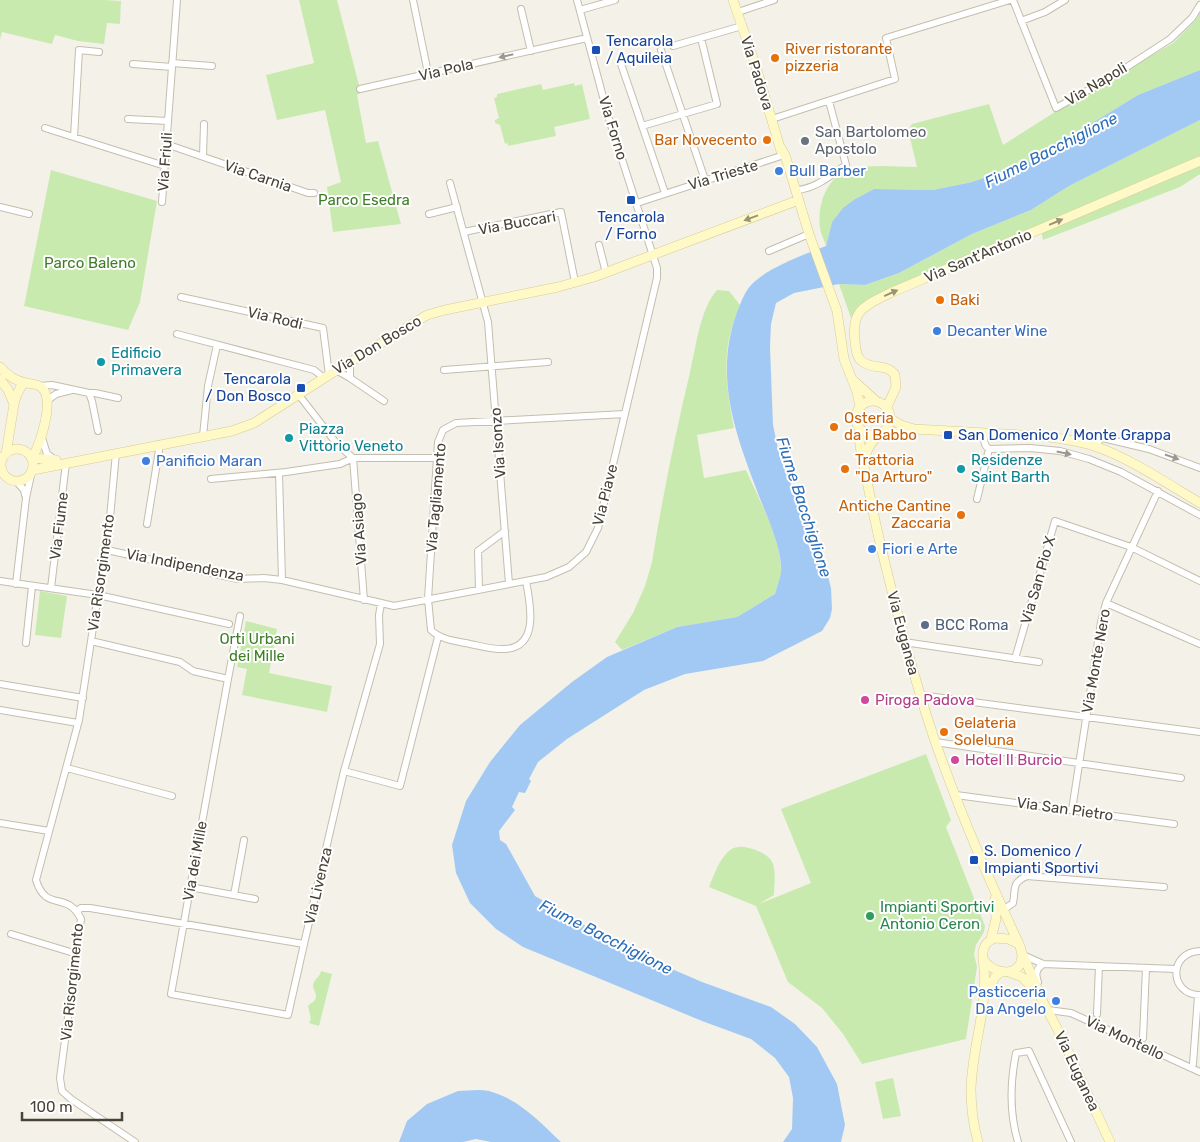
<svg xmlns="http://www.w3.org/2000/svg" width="1200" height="1142" viewBox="0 0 1200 1142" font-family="Rubik,sans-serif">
<rect width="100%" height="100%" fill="#f4f2e8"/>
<path fill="#c9eaaf" d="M0,0H104L121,1L120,24L107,23L104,44L78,41L55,35L52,44L2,32L0,40Z
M299,0H337L360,89L361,93L357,95L366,143L378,141L401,224L333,232L327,187L341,182L325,110L277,120L266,75L314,63Z
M1200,13V70L1138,95L1027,163L972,182L933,190L874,189L855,199L832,222L826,246C824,240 821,234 820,228C817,204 827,175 852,169C871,164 898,167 917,167L908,130L912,124L989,104L1003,145L1058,110L1173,43L1195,21Z
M574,83L575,86L582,84L590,119L554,127L556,136L508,146V143L505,144L500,125L495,123V120L499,118L494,98L497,97V94L541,84L543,90Z
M1200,120V174L1180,187L1043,240L1041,229L941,271L875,295L859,306L851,318L839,284L865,285L899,273L972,234L1031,210L1069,186Z
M51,170L157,201L140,302L128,330L24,306Z
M717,290L729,291L740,305C737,314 733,322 731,331C722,363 728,396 734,428L697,435L704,478L746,470C758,497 782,542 781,571C781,578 777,587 775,594L737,617L677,627L622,650L615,642L633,613L645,586L652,562C662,499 675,435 690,372C696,347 700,309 717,290Z
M40,591L67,596L61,638L35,635Z
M246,621L277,629L269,673L332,686L327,712L242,695L247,669L237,667Z
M926,754L951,820L946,827L985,926L984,932L976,945L974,954L977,967L966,1039L862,1064L843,1034L822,1008L788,982L756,906L709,887C714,875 719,859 730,850C736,846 742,846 749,848C779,856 775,868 774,895L759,904L811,883L781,809Z
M321,971L332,974L319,1026L309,1023L311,1019L308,1006C309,1004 312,1003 314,1001C319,996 313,991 313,985C314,979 320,977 321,971Z
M893,1078L901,1116L883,1119L875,1082Z"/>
<path fill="#a2c9f3" d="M1200,70V120L1069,186L1031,210L972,234L899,273L865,285L839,284L794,293L776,303L771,324L770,347L773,425L780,458L826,569L831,588L832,609L830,618L822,631L763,661L685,674L644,690L567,739L538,762L529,779L531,781L525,793L519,792L512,807L515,810L499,831L500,840L506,844L535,896L623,948L702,982L771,1007L795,1024L817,1047L837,1084L845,1125L841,1142H783L792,1129L793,1098L789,1077L775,1058L751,1039L702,1021L523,947L496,929L470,903L456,873L452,845L466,801L490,762L520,725L572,682L607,657L677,627L737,617L775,594C777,587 780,579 781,572C783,548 764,511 756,488C734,430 715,376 736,315C740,305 744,292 752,284C769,267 803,255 826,246L832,222L843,208L855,199L874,189L933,190L972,182L1027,163L1138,95Z
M458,1091C467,1091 479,1089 489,1091C519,1099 540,1122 561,1142H491L476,1139L463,1142H399L407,1121L427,1104Z"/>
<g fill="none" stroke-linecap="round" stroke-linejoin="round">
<defs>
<path id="street" d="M413,0L428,73
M1013,0L1056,108L1110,78L1170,39L1192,18L1200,5
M521,9L531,51
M580,10L615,0
M738,12L774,0
M1021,21L1045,12L1065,0
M673,46L742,26
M661,50L705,180
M172,63L212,66
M133,64L172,67
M621,64L665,193
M360,89L587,38
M128,119L168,121
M772,119L895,79L886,38L1010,0
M642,126L717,104L701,38
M45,128L165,166
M74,137L79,50L99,52
M166,144L308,193H314
M203,156L204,124
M450,183L488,322L509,584
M797,190C817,188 829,176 846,165L829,101
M162,202L177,0
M637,203L781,156
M0,207L29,214
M429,214L457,207
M464,232L561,212L575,282
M599,245L606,273
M769,251L809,234
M181,297L323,328L329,375
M177,334L314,370L324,378
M347,363L350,368V378
M336,370L350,378L384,401
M444,370L548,362
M39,386L52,385L89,393L92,401L98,431
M89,393H95L118,398
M298,394L337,444L353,458L364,600
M48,400L56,394L72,390
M985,433C984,439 983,445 989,449L1030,448L1060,451L1089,459L1121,472L1200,515
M203,436L208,386L217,345
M42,438L47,454L54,459
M1096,446L1101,438L1107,439L1149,449L1200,468
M116,453L107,550L98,595L79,720L36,880C46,913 67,890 81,919L60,1078L62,1091L71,1099L135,1142
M279,473L282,580
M211,479L286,472L340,464L353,458H437
M17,482L24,490L25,495
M977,499L989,449
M147,524L160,444
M107,550L238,579L264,578L282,580L394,606L546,577L569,567L586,552L598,528L657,278V268L609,119L577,0
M0,581L98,595L229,624
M526,581C530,603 540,647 505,649C494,650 481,646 470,644C456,641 441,640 431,630L428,599L438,442L443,430L456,423L625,414
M16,584L26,498L31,475
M51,588L66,463
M479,590L478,551L505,531
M1106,603L1200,644
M91,641L180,662L193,671L228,679L171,994L288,1015L304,944
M904,642L1039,662
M26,643L32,586
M1015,659L1055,521L1131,547L1200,581
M228,679L240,616
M0,684L83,698
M920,695L1200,732
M0,710L78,723
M935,742L1181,778
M67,768L172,796
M344,771L400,786L438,637
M956,795L1174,824
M1072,810L1101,622L1106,603L1158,491
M0,823L49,831
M190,887L255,899
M234,895L244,840
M1003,910L1013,903C1016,889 1011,883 1027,876L1164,887
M77,911L81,908H90L304,944L344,771L380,644L379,615L381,604
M11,934L77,954
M1200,951C1168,952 1169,995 1200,995
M1023,955L1043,964L1176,969
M1038,982C1035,974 1036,969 1043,964
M1048,1010L1071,1013L1200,1072
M1097,1014L1099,966
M1143,1038L1146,968
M1191,1068L1193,1064L1198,996
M1018,1142C1009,1112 1010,1083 1016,1053L1029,1051L1071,1142"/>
<path id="secondary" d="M733,0L756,67L781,151
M780,147L785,155L809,234L837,311L844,359L857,392L860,407
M0,367C7,375 15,381 26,383C31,384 37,384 41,387C56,399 40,444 32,458L56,460
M0,379L8,390L14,404
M854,381L876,401
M856 418a17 17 0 1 1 34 0a17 17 0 1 1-34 0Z
M887,407L896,387L895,375C887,363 874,370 863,362C856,358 856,349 855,341C851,309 865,306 890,293L1200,161
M891,419L901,425L914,429L1040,436C1058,438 1076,440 1094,446C1128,457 1168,484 1200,503
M859,428C860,436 859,444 861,451C868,485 874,520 883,555C898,617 914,680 935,741C959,810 988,878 1019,944
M883,433L902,432L914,429
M1 465a16 16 0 1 1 32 0a16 16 0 1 1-32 0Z
M6,454L14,404L17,394L23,383
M864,462C866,450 870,443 879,435
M33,470L232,431L254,423L329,375L427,315L445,310L558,287L594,277L796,201
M996,938L1008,939L1019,944C1032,974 998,981 983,959C982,948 985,941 996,938Z
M991,939L996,919L995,898
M1023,955L1042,1000L1058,1030L1110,1142
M1009,972L1022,977L1035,990
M986,993L995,977L1002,971
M978,1142C973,1124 971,1107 971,1089C972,1045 990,1003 983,959"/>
</defs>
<use href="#street" stroke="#c3bead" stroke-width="8"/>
<use href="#secondary" stroke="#d6cc96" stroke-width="10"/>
<use href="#street" stroke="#fff" stroke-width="6"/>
<use href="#secondary" stroke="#fff8c7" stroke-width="9"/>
</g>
<defs><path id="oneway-solid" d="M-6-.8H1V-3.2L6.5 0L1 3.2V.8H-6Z" transform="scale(1.25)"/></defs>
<g fill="#9a9890">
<use href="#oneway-solid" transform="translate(506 56) rotate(167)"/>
<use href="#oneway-solid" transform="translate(1064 453) rotate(12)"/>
<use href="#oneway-solid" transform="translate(1172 457) rotate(19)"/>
</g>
<g fill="#9a9477">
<use href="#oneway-solid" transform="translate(751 218) rotate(160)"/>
<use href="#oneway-solid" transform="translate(1056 222) rotate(-23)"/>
<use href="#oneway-solid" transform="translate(891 293) rotate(-24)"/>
</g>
<g fill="#1a4fb4" stroke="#fff" stroke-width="2">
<rect x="591" y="45" width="10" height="10" rx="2.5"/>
<rect x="626" y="195" width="10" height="10" rx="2.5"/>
<rect x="296" y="383" width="10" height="10" rx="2.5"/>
<rect x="943" y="430" width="10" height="10" rx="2.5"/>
<rect x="969" y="855" width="10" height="10" rx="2.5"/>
</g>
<g fill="#e8710a" stroke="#fff" stroke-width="2">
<circle cx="775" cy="58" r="5"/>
<circle cx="767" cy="140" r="5"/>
<circle cx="940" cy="300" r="5"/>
<circle cx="834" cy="427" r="5"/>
<circle cx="845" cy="469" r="5"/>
<circle cx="961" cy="515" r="5"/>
<circle cx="944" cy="732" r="5"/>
</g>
<circle fill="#6b7280" stroke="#fff" stroke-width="2" cx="805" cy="141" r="5"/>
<g fill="#3f7fe0" stroke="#fff" stroke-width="2">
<circle cx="779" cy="171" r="5"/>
<circle cx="937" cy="331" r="5"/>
<circle cx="146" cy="461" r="5"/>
<circle cx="872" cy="549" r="5"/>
<circle cx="1056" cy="1001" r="5"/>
</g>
<g fill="#0f9aa8" stroke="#fff" stroke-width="2">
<circle cx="101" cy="362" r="5"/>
<circle cx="289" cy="438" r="5"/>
<circle cx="961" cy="469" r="5"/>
</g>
<circle fill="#5c6f8a" stroke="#fff" stroke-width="2" cx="925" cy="625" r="5"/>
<g fill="#d1479c" stroke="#fff" stroke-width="2">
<circle cx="865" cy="700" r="5"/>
<circle cx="955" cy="760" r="5"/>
</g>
<circle fill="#2e9e5b" stroke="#fff" stroke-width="2" cx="870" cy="916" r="5"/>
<g text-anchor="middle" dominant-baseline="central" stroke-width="4" stroke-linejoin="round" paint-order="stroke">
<g font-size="15" fill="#164399" stroke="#fff" text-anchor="start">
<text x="606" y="41">Tencarola<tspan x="606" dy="17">/ Aquileia</tspan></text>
<text x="631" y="217" text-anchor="middle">Tencarola<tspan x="631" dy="17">/ Forno</tspan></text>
<text x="291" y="379" text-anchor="end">Tencarola<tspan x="291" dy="17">/ Don Bosco</tspan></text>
<text x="958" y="435">San Domenico / Monte Grappa</text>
<text x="984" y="851">S. Domenico /<tspan x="984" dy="17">Impianti Sportivi</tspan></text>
</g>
<g font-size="15" fill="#c56008" stroke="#fff" text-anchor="start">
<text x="785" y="49">River ristorante<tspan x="785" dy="17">pizzeria</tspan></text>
<text x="757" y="140" text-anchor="end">Bar Novecento</text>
<text x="950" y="300">Baki</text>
<text x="844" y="418">Osteria<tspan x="844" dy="17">da i Babbo</tspan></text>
<text x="855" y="460">Trattoria<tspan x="855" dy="17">"Da Arturo"</tspan></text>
<text x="951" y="506" text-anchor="end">Antiche Cantine<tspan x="951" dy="17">Zaccaria</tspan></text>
<text x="954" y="723">Gelateria<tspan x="954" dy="17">Soleluna</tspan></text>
</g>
<g font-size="15" fill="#484336" stroke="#fff">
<text transform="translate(446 70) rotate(-13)">Via Pola</text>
<text transform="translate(757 73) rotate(72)">Via Padova</text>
<text transform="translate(1096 84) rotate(-31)">Via Napoli</text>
<text transform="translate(613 128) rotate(73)">Via Forno</text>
<text transform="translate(165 162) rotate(-86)">Via Friuli</text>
<text transform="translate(723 175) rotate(-17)">Via Trieste</text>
<text transform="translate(258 176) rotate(19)">Via Carnia</text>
<text transform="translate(517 223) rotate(-10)">Via Buccari</text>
<text transform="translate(978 256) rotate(-23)">Via Sant'Antonio</text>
<text transform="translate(275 318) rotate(13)">Via Rodi</text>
<text transform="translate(377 345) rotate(-31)">Via Don Bosco</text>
<text transform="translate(498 443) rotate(-94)">Via Isonzo</text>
<text transform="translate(605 495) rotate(-76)">Via Piave</text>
<text transform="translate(436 498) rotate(-85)">Via Tagliamento</text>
<text transform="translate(59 526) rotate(-83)">Via Fiume</text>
<text transform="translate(359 529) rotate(-94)">Via Asiago</text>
<text transform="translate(185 565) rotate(11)">Via Indipendenza</text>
<text transform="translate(101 573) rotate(-82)">Via Risorgimento</text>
<text transform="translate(1038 580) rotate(-74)">Via San Pio X</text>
<text transform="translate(903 633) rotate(75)">Via Euganea</text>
<text transform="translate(1096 661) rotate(-80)">Via Monte Nero</text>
<text transform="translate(1065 809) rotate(8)">Via San Pietro</text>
<text transform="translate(195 861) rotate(-80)">Via dei Mille</text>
<text transform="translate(318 886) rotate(-77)">Via Livenza</text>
<text transform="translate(72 982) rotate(-84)">Via Risorgimento</text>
<text transform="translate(1125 1038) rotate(25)">Via Montello</text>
<text transform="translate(1077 1071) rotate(65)">Via Euganea</text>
</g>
<g font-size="15" fill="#5b616d" stroke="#fff" text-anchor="start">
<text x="815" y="132">San Bartolomeo<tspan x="815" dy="17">Apostolo</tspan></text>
</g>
<g font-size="15" fill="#366cbe" stroke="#fff" text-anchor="start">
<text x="789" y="171">Bull Barber</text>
<text x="947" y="331">Decanter Wine</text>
<text x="156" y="461">Panificio Maran</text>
<text x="882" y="549">Fiori e Arte</text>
<text x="1046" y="992" text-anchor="end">Pasticceria<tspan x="1046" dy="17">Da Angelo</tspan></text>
</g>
<g font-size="15" fill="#3e7c27" stroke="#fff">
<text x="364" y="200">Parco Esedra</text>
<text x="90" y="263">Parco Baleno</text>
<text x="257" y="639">Orti Urbani<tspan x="257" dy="17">dei Mille</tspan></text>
</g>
<g font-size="15" fill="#0d838f" stroke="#fff" text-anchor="start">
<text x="111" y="353">Edificio<tspan x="111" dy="17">Primavera</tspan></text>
<text x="299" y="429">Piazza<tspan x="299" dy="17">Vittorio Veneto</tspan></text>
<text x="971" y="460">Residenze<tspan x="971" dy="17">Saint Barth</tspan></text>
</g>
<g font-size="15" fill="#4e5e75" stroke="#fff" text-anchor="start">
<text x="935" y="625">BCC Roma</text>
</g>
<g font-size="15" fill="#b23c85" stroke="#fff" text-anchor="start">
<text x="875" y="700">Piroga Padova</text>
<text x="965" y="760">Hotel Il Burcio</text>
</g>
<g font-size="15" fill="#27864d" stroke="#fff" text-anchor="start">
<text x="880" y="907">Impianti Sportivi<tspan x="880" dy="17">Antonio Ceron</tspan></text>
</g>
<g font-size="16" font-style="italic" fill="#2b6db8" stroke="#fff">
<text transform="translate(1051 150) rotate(-27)">Fiume Bacchiglione</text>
<text transform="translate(804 507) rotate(72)">Fiume Bacchiglione</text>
<text transform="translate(606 937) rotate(27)">Fiume Bacchiglione</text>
</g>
</g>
<path d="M22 1112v8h100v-8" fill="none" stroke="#484336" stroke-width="2.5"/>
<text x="30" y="1112" font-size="15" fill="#484336" stroke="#ffffff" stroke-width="4" paint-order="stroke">100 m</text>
</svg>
